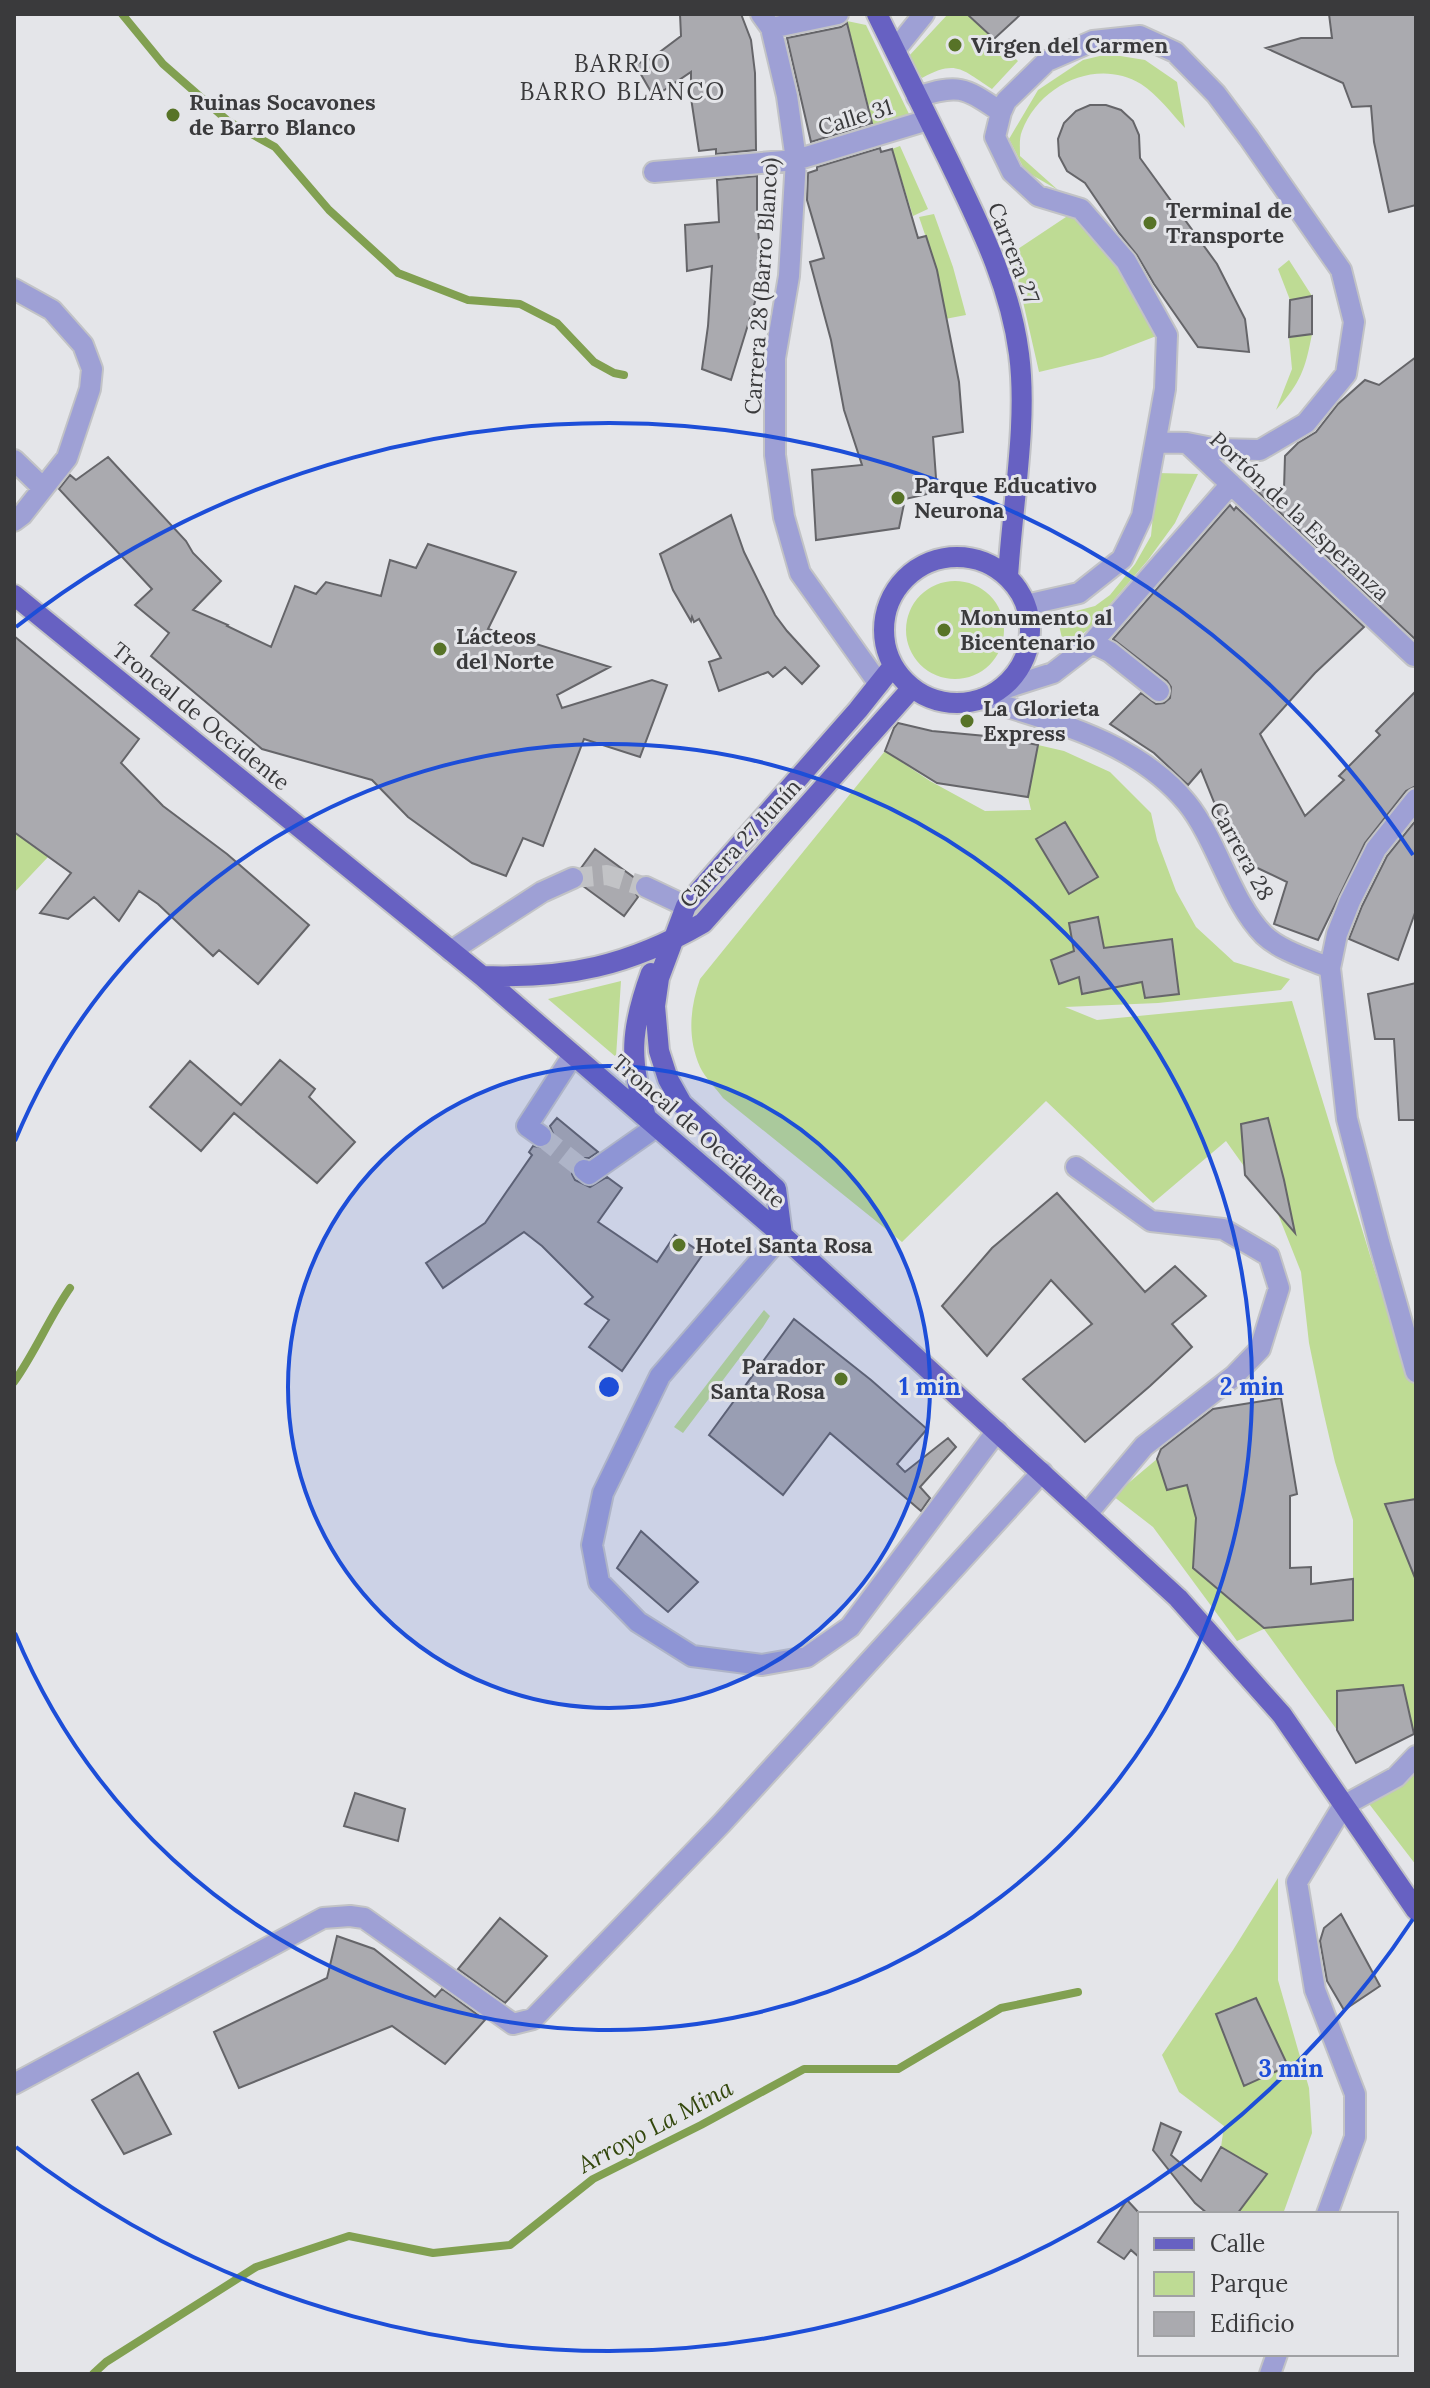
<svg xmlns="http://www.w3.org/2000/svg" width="1430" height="2388" viewBox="0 0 1430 2388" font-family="Lora,serif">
<rect width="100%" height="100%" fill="#e4e5e9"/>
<path fill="#bedb94" d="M948,14H967L1018,61L992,89C962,70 957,59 922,78L908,57Z
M847,21L866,25L909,114L874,128Z
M1108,54L1145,60L1177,82L1185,128C1172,114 1157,94 1141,84C1097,57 1039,85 1022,131C1019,138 1020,148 1020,156L1058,190L1025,171L1009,139L1038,90L1083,60Z
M900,146L928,209L913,216L892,149Z
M1075,211L1136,293L1159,335L1102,357L1039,372L1012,253Z
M934,214L953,267L966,315L945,319L937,270L919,217Z
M1289,260L1312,296L1290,300L1278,269Z
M1312,334C1305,370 1301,382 1276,410L1292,369L1289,337Z
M1157,473L1198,474L1175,523L1148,560L1089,629L1064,647L1057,616L1095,606L1110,595L1135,564L1151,536Z
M906 630a49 49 0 1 1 98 0a49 49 0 1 1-98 0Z
M1038,745L1064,751L1110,772L1151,813L1157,840L1176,891L1196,927L1234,962L1290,979L1281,990L1158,1003L1065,1007L1097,1020L1292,1001L1377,1278L1410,1356L1416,1379V1729L1414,1734L1403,1685L1337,1691V1730L1264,1629L1237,1641L1153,1527L1113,1496L1157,1459L1187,1485L1196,1518L1193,1568L1264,1628L1353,1620V1520L1335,1462L1322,1406L1309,1343L1301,1272L1278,1214L1226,1141L1153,1203L1046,1101L902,1242L723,1098C716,1088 705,1078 700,1067C687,1037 690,1008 700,979L885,751L930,781L985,811L1031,810L1028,797Z
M14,832L48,857L14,893Z
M621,981L616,1057L548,999Z
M764,1310L770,1316L763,1327L683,1433L674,1427Z
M1416,1759V1865L1363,1796Z
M1278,1878V1980L1309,2088L1312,2133L1283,2214H1237L1267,2174L1221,2147L1224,2126L1179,2092L1162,2055L1233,1950Z"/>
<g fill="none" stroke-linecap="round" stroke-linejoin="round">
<path stroke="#81a051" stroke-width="8" d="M122,14L163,64L228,121L275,147L329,210L398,273L468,300L520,304L557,323L594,362L614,373L624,375
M14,1382C36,1351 49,1318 70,1288
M93,2374L106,2362L256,2267L349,2236L433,2253L510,2245L593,2179L701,2125L804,2069H898L1001,2008L1078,1992"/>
</g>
<path fill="#aaaaaf" stroke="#656569" stroke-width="2" d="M680,14H741L751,40L755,73L756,150L716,154V149L699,151L691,98V72L654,97L635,64L649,60L681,36Z
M967,14H1021L994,39Z
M1329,14H1416V205L1389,212L1374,142L1371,106L1352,107L1343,83L1266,48L1301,38H1332Z
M847,23L872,123L811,142L787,38L841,27Z
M1090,105H1106L1121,110L1133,121L1139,135L1140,158L1217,264L1245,319L1249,352L1198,347L1154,284L1137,255L1119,233L1085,183L1067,171L1059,156L1058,139L1064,123L1076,111Z
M880,148L881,152L892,149L918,238L926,236L937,270L959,382L963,432L933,437L936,478L932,493L905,499L899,528L816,540L812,470L862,465L844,410L831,340L810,262L824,258L807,200L808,173L817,170V167Z
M757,176V218L761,263L758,292L731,380L702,369L708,326L712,266L687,271L685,225L719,222L717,180Z
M1312,296V334L1289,337L1290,300Z
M1416,357V640L1256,490L1284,489L1285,456L1298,443L1316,432L1338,404L1365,380L1379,385Z
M108,457L186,541L193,553L221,581L193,610L228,625L227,626L271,647L295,586L316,594L326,582L381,596L390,560L416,568L428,544L516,572L488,629L610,667L557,695L562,708L652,680L667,685L640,757L584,739L543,846L523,838L506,876L472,863L408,817L372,780L262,749L151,656L169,633L135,605L152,589L59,489L70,475L76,480Z
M1230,505L1234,510L1236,507L1364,627L1315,673L1260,734L1305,816L1344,780L1339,776L1380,735L1376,731L1416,691V786L1406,791L1365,843L1318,940L1274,924L1287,882L1249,864L1241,869L1201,770L1188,785L1154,753L1110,724L1141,693L1156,704L1164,703L1170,698L1171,687L1167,681L1113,639Z
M731,515L744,552L775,615L787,631L819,666L802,684L785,667L773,677L768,672L719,691L709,662L721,658L699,619L694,622L692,617L691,621L673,590L660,554Z
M14,636L139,739L121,763L163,806L227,854L309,925L258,984L219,950L213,956L158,904L139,891L119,921L94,897L68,919L40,913L71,873L14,832Z
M898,723L932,731L997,737L1038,745L1028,797L937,783L885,751L894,728Z
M1416,820V910L1398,960L1349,939L1362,906L1387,856Z
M1065,822L1098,877L1069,894L1036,839Z
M595,849L636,879L633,889L638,897L624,916L583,886L586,878L581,868Z
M1098,917L1104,948L1172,939L1179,994L1145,998L1142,982L1082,994L1079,977L1059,984L1051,960L1074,951L1069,923Z
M1416,983V1120H1399L1394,1039H1375L1368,994Z
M280,1060L315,1089L309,1097L355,1142L317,1183L234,1113L201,1151L150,1107L190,1061L241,1105Z
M557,1118L598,1152L589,1158H580L573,1163L572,1174L575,1180L590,1187L607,1177L622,1188L598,1222L657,1262L675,1235L703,1254L622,1371L589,1347L609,1320L585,1304L593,1297L542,1246L524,1232L443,1288L426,1263L485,1223L532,1155L529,1152L533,1146L546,1148L552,1143L554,1136L550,1126Z
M1268,1118L1284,1180L1295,1233L1245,1175L1241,1124Z
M1057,1193L1145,1292L1175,1266L1206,1296L1172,1324L1192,1347L1150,1386L1085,1442L1023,1379L1092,1324L1051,1280L987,1356L942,1306L992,1248Z
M794,1319L871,1380L927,1429L897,1464L905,1472L948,1438L956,1447L920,1487L930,1498L921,1511L830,1433L783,1495L709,1435Z
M1281,1398L1297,1494L1290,1496V1568L1311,1567V1584L1353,1579V1620L1264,1628L1193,1568L1196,1518L1187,1485L1167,1490L1157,1459L1161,1449L1213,1409Z
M1416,1499V1578H1415L1385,1504Z
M641,1531L698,1582L668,1612L617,1568Z
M1403,1685L1414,1734L1356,1763L1337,1730V1691Z
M355,1793L405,1809L398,1841L344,1826Z
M1341,1914L1380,1986L1344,2010L1327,1981L1320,1941L1324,1928Z
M500,1918L547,1956L505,2003L458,1969Z
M337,1936L374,1949L435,1997L442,1989L485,2020L445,2064L392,2026L239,2088L214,2032L327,1978Z
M1256,1998L1288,2066L1244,2086L1216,2014Z
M138,2073L171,2134L124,2154L92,2100Z
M1161,2123L1181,2132L1171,2155L1201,2181L1221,2147L1267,2174L1237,2214H1208L1195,2203L1153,2150Z
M1127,2200L1140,2214V2258L1131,2250L1124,2259L1098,2242Z"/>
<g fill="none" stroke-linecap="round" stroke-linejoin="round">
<path stroke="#c2c3c6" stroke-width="20" stroke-dasharray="20 10" stroke-linecap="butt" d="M573,878L607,875L646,887
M541,1136L584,1170"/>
<defs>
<path id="minor" d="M761,14L771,28L787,96L796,160L789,276L775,358V455L784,517L800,573L879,684
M771,28L838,14
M895,50L924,14
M917,97C960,83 965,88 1001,112
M654,172L796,160L928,120
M14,289L52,310L83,345L92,369L90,389L67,458L22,515L14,521
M1187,443L1414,656
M14,460L43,488
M1026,605L1079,593L1122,559L1142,516L1165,389L1167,335L1126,261L1081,209L1038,196L1012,172L995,137L1001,112L1006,101L1047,61L1093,41L1140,36L1175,52L1216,94L1249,138L1341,270L1354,322L1346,374L1306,423L1260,450L1217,449L1187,443L1156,442
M1092,643L1110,652L1159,691
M1000,690L1053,673L1092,643L1231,484
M982,699C1054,722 1136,741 1187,803C1217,840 1231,902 1264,935C1281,951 1309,959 1330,968
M1416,799L1376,849L1350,901L1337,934L1330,968L1347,1119L1379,1242L1416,1372
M646,887L686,906
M451,951L542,892L573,878
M541,1136L527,1126L573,1055
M1076,1167L1151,1221L1223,1229L1269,1256L1279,1288L1260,1349L1234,1376L1144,1446L1087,1514
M584,1170L589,1174L656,1127
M782,1235L660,1376L603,1493L592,1545L599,1582L638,1622L692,1656L762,1665L807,1657L850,1627L997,1431
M14,2084L323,1918L350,1916L364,1918L513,2024L533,2019L722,1823L1042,1472
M1327,2214L1355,2137V2094L1315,1990L1297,1882L1343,1806L1396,1777L1416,1756
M1270,2374L1277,2354"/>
<path id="major" d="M877,14C901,63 925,112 949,161C979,224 1010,284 1019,354C1028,423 1012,507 1008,577
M884 630a73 73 0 1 1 146 0a73 73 0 1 1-146 0Z
M14,595L482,976L782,1235L1178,1598L1282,1715L1416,1910
M482,976C567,979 629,966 703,923L912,688
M646,1117C629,1060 630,1030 651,973
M782,1235L776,1189L682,1104L668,1079L659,1051L655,1006L659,978L686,906L858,710L893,666"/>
</defs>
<use href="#minor" stroke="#c2c3c6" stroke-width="24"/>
<use href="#major" stroke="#c2c3c6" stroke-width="24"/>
<use href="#minor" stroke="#9ea0d5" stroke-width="20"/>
<use href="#major" stroke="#6761c2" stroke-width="20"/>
</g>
<circle cx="609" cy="1387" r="321" fill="#1d4ed8" fill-opacity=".12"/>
<g fill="none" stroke="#1d4ed8" stroke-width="4">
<circle cx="609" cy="1387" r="321"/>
<path d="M15 1141A643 643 0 1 1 15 1633"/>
<path d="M1413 1919A964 964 0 0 1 16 2147M16 627A964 964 0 0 1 1413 855"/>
</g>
<g fill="#577327" stroke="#e4e5e9" stroke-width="3">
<circle cx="955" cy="45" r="8"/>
<circle cx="173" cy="115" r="8"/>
<circle cx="1150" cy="223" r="8"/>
<circle cx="898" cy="498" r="8"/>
<circle cx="944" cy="630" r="8"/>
<circle cx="440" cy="649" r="8"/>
<circle cx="967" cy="721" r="8"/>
<circle cx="679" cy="1245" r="8"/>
<circle cx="841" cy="1379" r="8"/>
</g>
<g text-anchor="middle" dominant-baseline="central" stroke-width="6" stroke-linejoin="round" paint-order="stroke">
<g font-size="22" font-weight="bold" fill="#3a3a3c" stroke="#e4e5e9" text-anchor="start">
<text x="971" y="45">Virgen del Carmen</text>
<text x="189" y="102">Ruinas Socavones<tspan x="189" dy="25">de Barro Blanco</tspan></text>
<text x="1166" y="210">Terminal de<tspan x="1166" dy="25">Transporte</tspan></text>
<text x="914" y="485">Parque Educativo<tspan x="914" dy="25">Neurona</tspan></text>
<text x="960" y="617">Monumento al<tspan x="960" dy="25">Bicentenario</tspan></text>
<text x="456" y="636">Lácteos<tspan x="456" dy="25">del Norte</tspan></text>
<text x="983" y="708">La Glorieta<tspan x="983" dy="25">Express</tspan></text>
<text x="695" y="1245">Hotel Santa Rosa</text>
<text x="825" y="1366" text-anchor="end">Parador<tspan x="825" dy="25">Santa Rosa</tspan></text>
</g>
<g font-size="22" fill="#3a3a3c" stroke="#e4e5e9">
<text transform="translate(855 117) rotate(-17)">Calle 31</text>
<text transform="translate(1014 253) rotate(69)">Carrera 27</text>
<text transform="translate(761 286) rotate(-86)">Carrera 28 (Barro Blanco)</text>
<text transform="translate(1300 516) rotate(43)">Portón de la Esperanza</text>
<text transform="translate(201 716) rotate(39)">Troncal de Occidente</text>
<text transform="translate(740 843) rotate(-47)">Carrera 27 Junín</text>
<text transform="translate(1242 851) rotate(61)">Carrera 28</text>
<text transform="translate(699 1131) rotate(41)">Troncal de Occidente</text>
</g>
<g font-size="24" letter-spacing="2" fill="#3a3a3c" stroke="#e4e5e9">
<text x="623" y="63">BARRIO<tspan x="623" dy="28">BARRO BLANCO</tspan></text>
</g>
<g font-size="24" font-style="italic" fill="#33470c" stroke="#e4e5e9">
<text transform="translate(655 2126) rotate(-28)">Arroyo La Mina</text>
</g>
</g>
<circle cx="609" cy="1387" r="12" fill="#1d4ed8" stroke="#e4e5e9" stroke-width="4"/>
<g font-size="24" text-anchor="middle" font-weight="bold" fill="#1d4ed8" stroke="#e4e5e9" stroke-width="6" stroke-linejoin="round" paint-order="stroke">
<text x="930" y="1395">1 min</text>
<text x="1252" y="1395">2 min</text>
<text x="1291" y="2077">3 min</text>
</g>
<rect width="1430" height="2388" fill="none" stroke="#3a3a3c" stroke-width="32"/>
<rect x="1138" y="2212" width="260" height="144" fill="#e4e5e9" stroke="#a0a1a4" stroke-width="2"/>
<rect x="1154" y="2238" width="40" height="12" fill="#6761c2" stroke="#a0a1a4" stroke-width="2"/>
<text x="1210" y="2252" font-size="24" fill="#3a3a3c">Calle</text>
<rect x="1154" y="2272" width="40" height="24" fill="#bedb94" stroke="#a0a1a4" stroke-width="2"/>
<text x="1210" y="2292" font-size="24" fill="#3a3a3c">Parque</text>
<rect x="1154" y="2312" width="40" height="24" fill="#aaaaaf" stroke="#a0a1a4" stroke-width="2"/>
<text x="1210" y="2332" font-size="24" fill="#3a3a3c">Edificio</text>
</svg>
